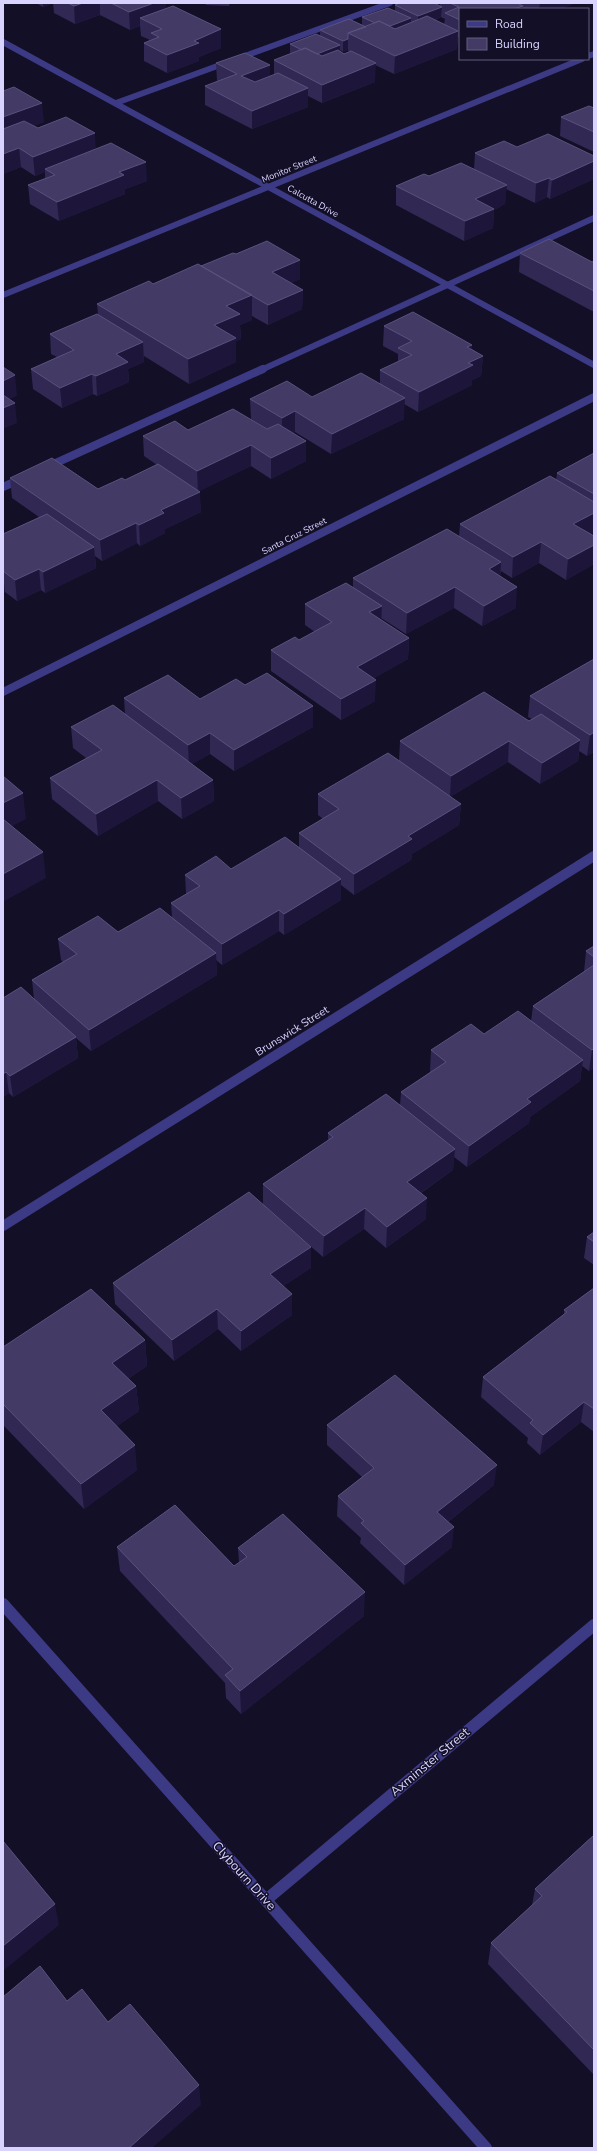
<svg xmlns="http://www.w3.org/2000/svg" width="597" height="2151" viewBox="0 0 597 2151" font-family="'Nunito Sans',sans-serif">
<rect width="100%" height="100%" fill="#130f26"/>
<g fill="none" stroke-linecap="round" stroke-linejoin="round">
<path stroke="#3d3a85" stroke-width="6" d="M116,103L390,3
M261,370L594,218"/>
<path stroke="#3d3a85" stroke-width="8" d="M47,467L263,369
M3,487L23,478"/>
<path stroke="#3d3a85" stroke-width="6" d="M3,42L594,365"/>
<path stroke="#3d3a85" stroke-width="8" d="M3,692L594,397"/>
<path stroke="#3d3a85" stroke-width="10" d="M3,1226L594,856"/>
<path stroke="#3d3a85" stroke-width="12" d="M3,1604L486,2148
M266,1900L594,1625"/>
<path stroke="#3d3a85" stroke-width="6" d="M588,56L594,54
M3,295L582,59"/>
</g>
<path fill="#312854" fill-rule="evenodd" d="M36,3H166V8L221,29V48L199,57V61L167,73L144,61V43L150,40L141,36L140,26L130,30L100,15L75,24L54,13L53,3L43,7Z
M205,3H230L229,6L206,5Z
M440,3H575L560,9H460V38L458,37L457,49L394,74L375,65V82L322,103L308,96V107L252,129L205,105V86L217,81L216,63L270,65V76L274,75V60L290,54V44L320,36V30L362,25V17L395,11V5L440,6ZM441,17L445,19L444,24L435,20ZM340,50L343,52L348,50L349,52L344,54L340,51Z
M3,91L44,122L33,126L38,128L96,149L147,181L125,189V194L59,221L30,204L28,185L45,178V172L35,176L21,167L3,174Z
M594,108V152L560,136L561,117Z
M517,147L594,156V179L550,199L547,197L535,203L506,189L505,204L494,210L493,228L464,241L396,205V186L429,176L474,169L475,153Z
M520,253L592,262L594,261V312L519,272Z
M236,254L300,260V279L291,283L303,290L302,309L268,325L252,316V320L240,325L241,339L236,341V362L189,384L144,356V362L128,369L129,382L97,396L93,394L62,408L33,389L31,369L57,357L51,354L50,334L98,314L97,304L201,266Z
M384,326L472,345V349L483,356L481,376L472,380V385L418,412L404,404V419L331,454L295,432L292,433L306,461L271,479L251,466L199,491L201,512L165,529V533L140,546L137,543L102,561L95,556L96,568L45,593L41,590L17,601L5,592L3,593V534L39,517L12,498L10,478L98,489L125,480L157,465L144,456L143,436L188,430L267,429L251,419L250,399L312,397L380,384V370L398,362V354L383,346Z
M594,453V532L590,534L594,536V564L566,580L539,563L512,578L501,571L500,576L516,608L482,626L454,608L406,634L381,618V620L409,638L408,659L374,678L375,701L341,720L271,671V650L299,640L315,632L305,625V604L353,587V578L459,536L460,524L556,480L557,473Z
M594,659V752L587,756L579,751L578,761L540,784L508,762L450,797L461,804L459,825L412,854L411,860L354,895L341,885V900L284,935L279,931L222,965L216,960L217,975L91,1051L76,1038L78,1058L13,1097L9,1093L3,1097V998L34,999L32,980L63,962L61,960L58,939L118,932L172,918L171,903L186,894L185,875L231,869L299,848V833L323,819L318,815V794L399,761L400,741L529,721L532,719L528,717L530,696Z
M245,685L313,706V727L234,771L210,754L192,764L213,780L214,801L182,819L158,801L98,836L52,799L50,778L86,758L73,748L71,727L125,714L124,698L200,699Z
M594,946V1068L589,1071L582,1066L580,1081L530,1117L529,1123L467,1167L454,1157L453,1170L421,1193L426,1219L386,1248L364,1229L323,1257L263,1205V1184L328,1141V1133L400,1105L401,1092L430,1072V1071L431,1050L484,1034L531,1021L533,1006L584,972L586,951Z
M594,1232V1265L584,1258L587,1237Z
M311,1268L283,1286L292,1315L241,1351L218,1329L174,1361L115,1304L113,1283Z
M594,1288V1432L581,1422L540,1455L527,1443L528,1438L481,1397L483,1377L564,1315V1310Z
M145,1340L147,1366L128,1379L136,1386L139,1411L117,1426L137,1470L84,1509L3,1425V1347Z
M327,1425L494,1485L448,1522L452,1547L404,1585L360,1543L361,1538L337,1516L338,1496L362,1477L327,1445Z
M117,1547L234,1566L239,1563L238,1548L364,1616L241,1714L226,1698L225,1683L120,1571Z
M594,1835V2075L488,1964L491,1943L532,1905L535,1889Z"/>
<path fill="#1d163a" d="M43,3H53L43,7Z
M83,3H100V15L75,24L74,6Z
M154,3H166L167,17L140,18V26L130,30L129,12Z
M540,3H575L560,9H539Z
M523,6V9H514Z
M442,7L441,17L418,26V16Z
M411,18V29L386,28Z
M221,29V48L199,57V61L167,73V55L194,41Z
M458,31L457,49L394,74L395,56Z
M348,39V50L343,52V41Z
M340,45V56L314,66V55Z
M376,63L375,82L322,103V85Z
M270,65V83L242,94L241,76Z
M308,88V107L252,129V111Z
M42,103L44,122L3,137V117Z
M95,133L96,152L45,169V172L35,176L33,157Z
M19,148L21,167L3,174V154Z
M594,161V179L550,199L552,180Z
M146,162L147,181L125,189V194L59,221L57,202L119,172Z
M549,178L547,197L535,203L536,183Z
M507,185L505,204L494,210L493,228L464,241L465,221L475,199Z
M300,260V279L272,292V272Z
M303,290L302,309L268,325V305Z
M252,295V320L240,325L241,339L236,341V362L189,384L188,359L214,325L226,306Z
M143,342L144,362L128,369L129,382L97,396L96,376L116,354Z
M472,345L471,361L483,356L481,376L472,380V385L418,412L419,392L467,347Z
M92,374L93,394L62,408L60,388Z
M15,375L17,396L3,402V381Z
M405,398L404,419L331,454L332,434Z
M15,403L17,423L3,429V408Z
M295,411V432L282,438V418Z
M306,441V461L271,479V458Z
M251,445V466L198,492L197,471Z
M200,492L201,512L165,529V533L140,546L139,525L161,510Z
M594,513V532L571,545L573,524Z
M136,523L137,543L102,561L100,540Z
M541,542L539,563L512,578L513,557Z
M594,545V564L566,580L568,559Z
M94,547L96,568L45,593L43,572Z
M501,562L500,583L489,569Z
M39,569L41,590L17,601L15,580Z
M3,574L5,592L3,593Z
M455,587L454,608L406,634L407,613Z
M517,587L516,608L482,626L484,606Z
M382,606L381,626L369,612Z
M409,638L408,659L357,688V667Z
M376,680L375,701L341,720V699Z
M313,706V727L234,771V750Z
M594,732V752L587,756L590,735Z
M210,733V754L189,766L188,745Z
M580,740L578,761L540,784L542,763Z
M509,741L508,762L450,797L451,776Z
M157,780L158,801L98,836L96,814Z
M213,780L214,801L182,819L181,798Z
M23,793L26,819L3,831V803Z
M461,804L459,825L412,854L411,860L354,895V874L408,836Z
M43,852L46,878L3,902V874Z
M341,879V900L284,935V914Z
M279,910V931L222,965V944Z
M216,953L217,975L91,1051L89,1030Z
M76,1037L78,1058L13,1097L10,1076Z
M594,1048V1068L589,1071L592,1050Z
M583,1060L580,1081L530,1117L529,1123L467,1167L469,1146L527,1099Z
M6,1072L9,1093L3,1097V1074Z
M455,1149L453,1170L406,1203L407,1182Z
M427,1198L426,1219L386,1248L387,1227Z
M365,1208L364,1229L323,1257L324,1236Z
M311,1247V1268L271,1295L270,1274Z
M292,1294V1315L241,1351V1331Z
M217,1309L218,1329L174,1361L172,1340Z
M145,1340L147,1366L115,1388L112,1363Z
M136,1386L139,1411L104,1435L101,1410Z
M584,1402L581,1422L540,1455L543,1435Z
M135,1445L137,1470L84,1509L81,1484Z
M497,1465L494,1485L435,1532L437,1512Z
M454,1527L452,1547L404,1585L405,1565Z
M365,1592L364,1616L241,1714L240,1691Z
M55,1904L59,1925L3,1971V1946Z
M199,2085L201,2105L152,2148H129Z"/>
<path fill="#433a66" stroke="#5a527e" d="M68,3H83L74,6Z
M111,3H154L129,12Z
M400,3H434L442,7L418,16L395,5Z
M450,3H517L523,6L514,9H460V20L445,13L459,7Z
M173,6L221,29L194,41L199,43L167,55L144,43L159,37L151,33L162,29L140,18Z
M388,8L411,18L390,26L379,21L375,23L362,17Z
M427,16L458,31L395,56L348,33L379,21L395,29Z
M349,19L366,27L348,33V39L343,41L320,30Z
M316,34L340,45L317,54L305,48L302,50L290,44Z
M305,48L322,56L338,50L344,54L351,51L376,63L322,85L274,60Z
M245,53L270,65L241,76L255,82L278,73L308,88L252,111L205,86L237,74L216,63Z
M14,87L42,103L3,117V91Z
M589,106L594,108V132L561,117Z
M66,117L95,133L33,157L19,148L3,154V129L24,121L38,128Z
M548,134L594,156V161L552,180L549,178L536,183L475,153L504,141L517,147Z
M111,143L146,162L119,172L124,175L57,202L28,185L55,175L45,169Z
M461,163L507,185L475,199L494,209L465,221L396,186L424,174L429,176Z
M549,239L592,262L594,261V291L520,253Z
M267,241L300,260L272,272L303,290L268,305L201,266L233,253L236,254Z
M198,264L252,295L226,306L240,314L214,325L236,338L188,359L97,304L149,281L153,284Z
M413,312L472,345L467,347L483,356L468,363L473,365L419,392L380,370L412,355L398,348L412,341L384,326Z
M97,314L143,342L116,354L128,362L96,376L92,374L60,388L31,369L74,350L50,334Z
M3,367L15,375L3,381Z
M361,373L405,398L332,434L295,411L282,418L250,399L287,381L312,397Z
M3,395L15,403L3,408Z
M233,409L267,429L278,424L306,441L271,458L251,445L197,471L143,436L175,421L188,430Z
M594,453V494L557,473Z
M52,458L98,489L122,478L125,480L158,464L200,492L161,510L164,513L139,525L136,523L100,540L10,478Z
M550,476L594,502V513L573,524L594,536V545L568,559L541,542L513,557L460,524Z
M47,514L94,547L43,572L39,569L15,580L3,571V534Z
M447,529L501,562L489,569L517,587L484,606L455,587L407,613L353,578Z
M346,583L382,606L369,612L409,638L357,667L376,680L341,699L271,650L295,637L299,640L332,622L305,604Z
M594,659V732L590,735L530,696Z
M267,673L313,706L234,750L210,733L188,745L124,698L168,675L200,699L236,679L245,685Z
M484,692L529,721L541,714L580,740L542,763L509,741L451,776L400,741Z
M113,705L213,780L181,798L157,780L96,814L50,778L102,750L71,727Z
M388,753L461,804L408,836L412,839L354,874L299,833L339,809L318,794Z
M3,776L23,793L3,803Z
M3,819L43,852L3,874Z
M285,837L341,879L284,914L279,910L222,944L171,903L200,886L185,875L216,856L231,869Z
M160,908L216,953L89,1030L32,980L77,954L58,939L98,916L118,932Z
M594,946V957L586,951Z
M594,965V1048L592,1050L533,1006Z
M21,987L76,1037L10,1076L6,1072L3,1074V998Z
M518,1011L583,1060L527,1099L531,1102L469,1146L401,1092L446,1062L431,1050L471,1024L484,1034Z
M386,1094L455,1149L407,1182L427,1198L387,1227L365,1208L324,1236L263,1184L333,1137L328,1133Z
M249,1192L311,1247L270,1274L292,1294L241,1331L217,1309L172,1340L113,1283Z
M594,1232V1242L587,1237Z
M594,1288V1409L584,1402L543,1435L530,1423L533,1420L483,1377L567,1312L564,1310Z
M91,1289L145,1340L112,1363L136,1386L101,1410L135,1445L81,1484L3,1404V1347Z
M395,1375L497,1465L437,1512L454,1527L405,1565L361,1523L364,1521L338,1496L374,1468L327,1425Z
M175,1505L234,1566L247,1557L238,1548L283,1514L365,1592L240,1691L225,1675L233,1669L117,1547Z
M594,1835V2050L491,1943L542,1896L535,1889Z
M3,1841L55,1904L3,1946Z
M40,1966L67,2001L82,1989L108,2022L130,2004L199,2085L129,2148H3V1997Z"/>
<g text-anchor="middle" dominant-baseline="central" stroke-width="3" stroke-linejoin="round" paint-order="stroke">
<g font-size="9" fill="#d9d4ff" stroke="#130f26">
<text transform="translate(289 169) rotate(-22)">Monitor Street</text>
<text transform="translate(313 201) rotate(29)">Calcutta Drive</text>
<text transform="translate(294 536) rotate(-27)">Santa Cruz Street</text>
</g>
<g font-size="11" fill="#d9d4ff" stroke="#130f26">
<text transform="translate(292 1031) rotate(-32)">Brunswick Street</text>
</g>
<g font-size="13" fill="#d9d4ff" stroke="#130f26">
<text transform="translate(430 1762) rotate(-40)">Axminster Street</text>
<text transform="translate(244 1876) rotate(48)">Clybourn Drive</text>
</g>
</g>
<rect width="597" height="2151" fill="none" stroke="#d9d4ff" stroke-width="8"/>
<rect x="459" y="8" width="130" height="52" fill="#130f26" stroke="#625e7d"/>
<rect x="467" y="21" width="20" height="6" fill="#3d3a85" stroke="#625e7d"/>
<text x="495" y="28" font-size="12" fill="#d9d4ff">Road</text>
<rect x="467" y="38" width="20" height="12" fill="#433a66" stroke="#625e7d"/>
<text x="495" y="48" font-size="12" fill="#d9d4ff">Building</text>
</svg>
